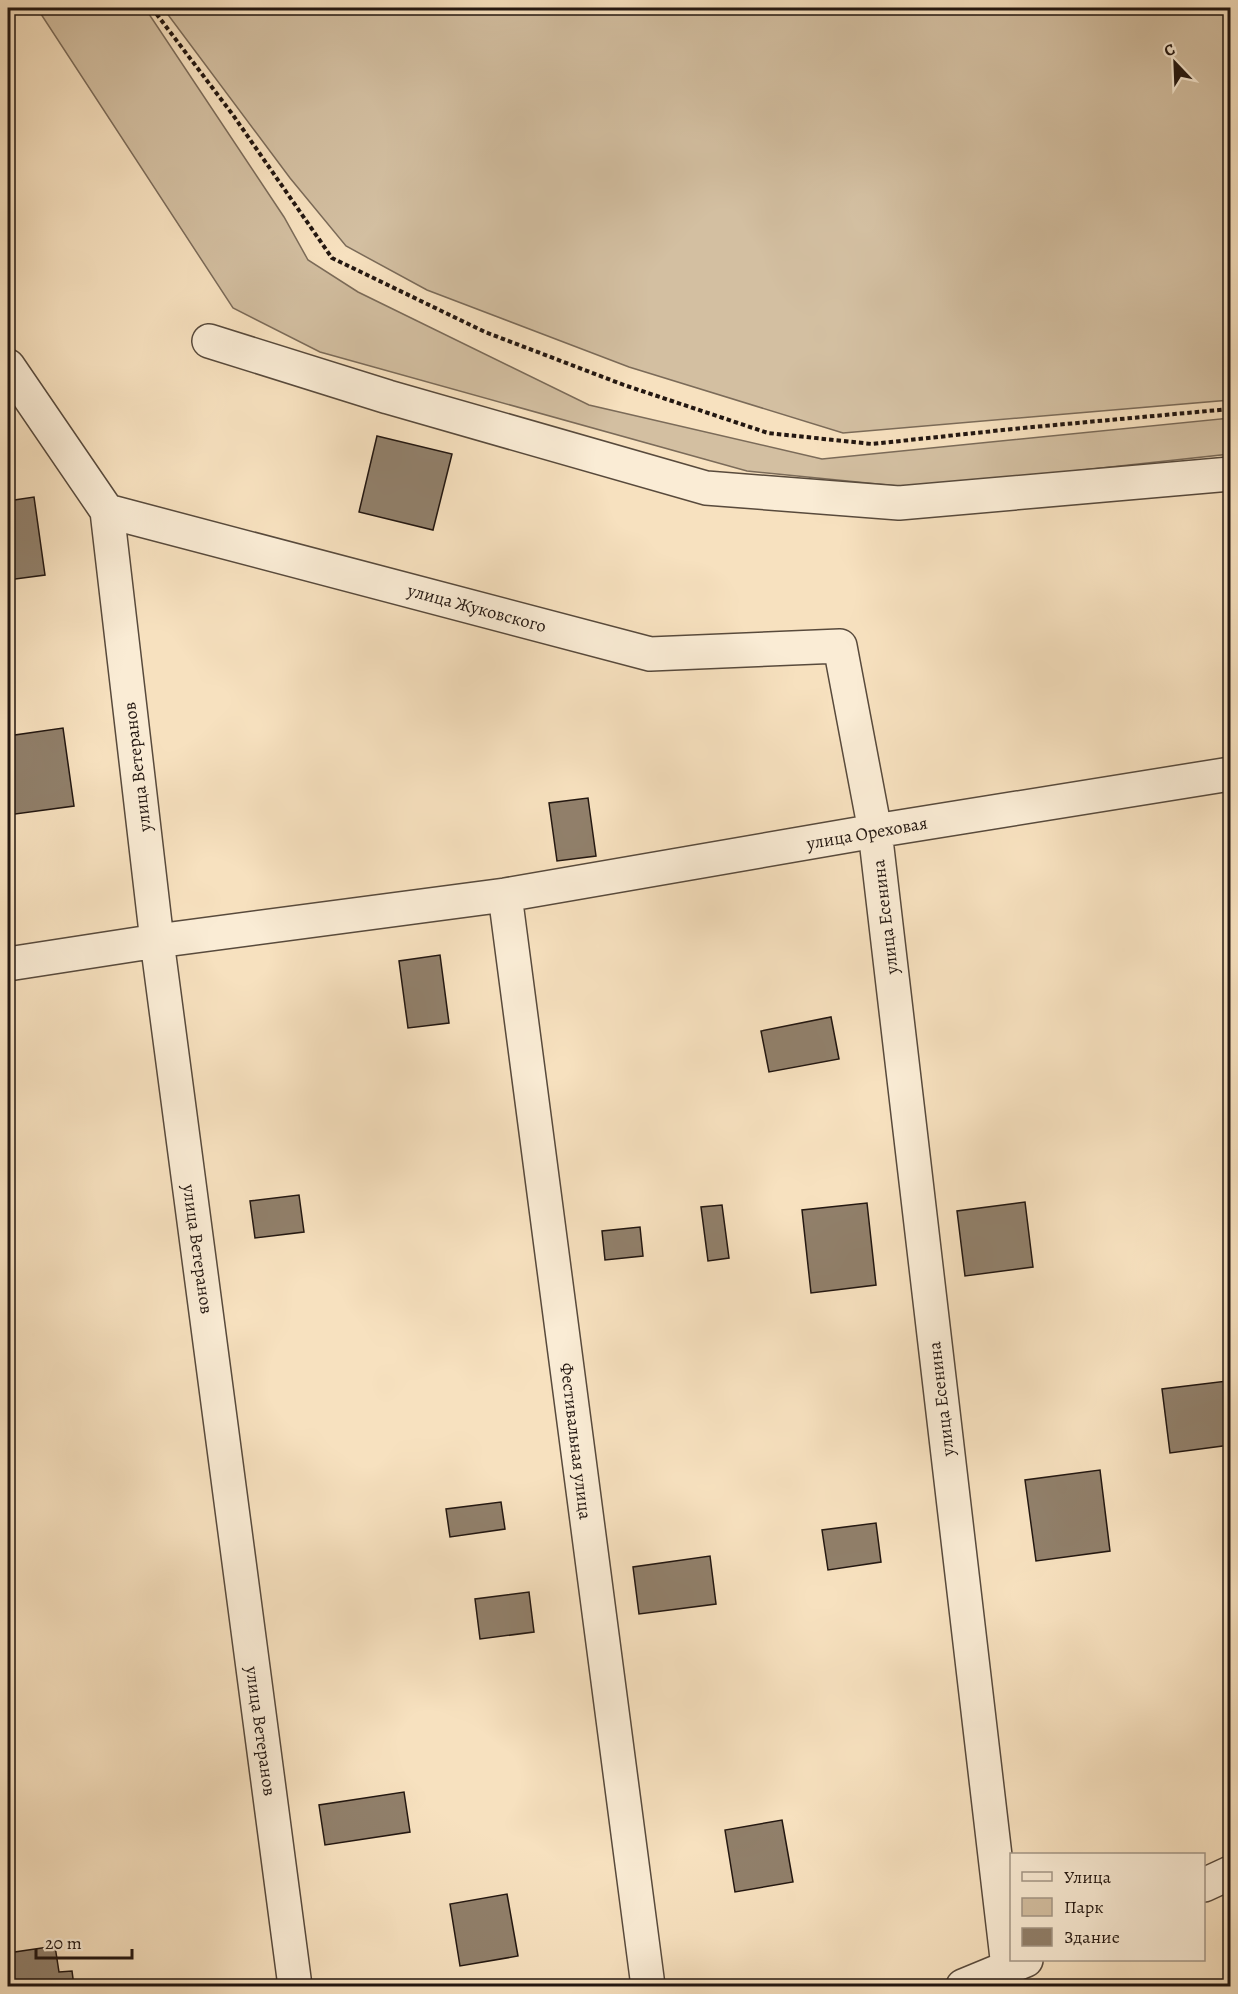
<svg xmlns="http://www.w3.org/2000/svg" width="1238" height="1994" viewBox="0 0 1238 1994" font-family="Alegreya,serif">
<rect width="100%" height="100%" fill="#f7e1bf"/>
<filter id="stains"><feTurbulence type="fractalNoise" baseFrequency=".00333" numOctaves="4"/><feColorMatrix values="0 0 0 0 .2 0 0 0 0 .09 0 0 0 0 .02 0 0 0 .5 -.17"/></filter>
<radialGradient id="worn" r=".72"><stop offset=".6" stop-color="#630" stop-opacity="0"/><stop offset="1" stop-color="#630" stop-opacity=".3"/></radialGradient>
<path fill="#d3bfa1" stroke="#7b6b59" stroke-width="1.5" d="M37,8H145L284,217L308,260L358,292L589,405L822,459L1230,418V454L918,488L747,471L320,352L233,308Z
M163,8H1230V400L843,433L629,367L427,290L346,246L290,178Z"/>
<path fill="#91806b" stroke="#231711" stroke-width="1.5" d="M377,436L452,454L433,530L359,512Z
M34,497L45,575L8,580V501Z
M63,728L74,806L8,815V736Z
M588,798L596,856L557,861L549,803Z
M440,955L449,1023L408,1028L399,961Z
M831,1017L839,1059L769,1072L761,1031Z
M299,1195L304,1232L255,1238L250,1201Z
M1025,1202L1033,1267L965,1276L957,1211Z
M867,1203L876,1285L811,1293L802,1210Z
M722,1205L729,1258L708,1261L701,1207Z
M640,1227L643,1256L605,1260L602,1231Z
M1227,1381L1230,1405V1445L1170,1453L1162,1389Z
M1100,1470L1110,1551L1036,1561L1025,1480Z
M501,1502L505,1529L450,1537L446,1509Z
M876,1523L881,1562L828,1570L822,1530Z
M710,1556L716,1604L639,1614L633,1567Z
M529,1592L534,1632L480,1639L475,1599Z
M404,1792L410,1832L325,1845L319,1805Z
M782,1820L793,1882L735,1892L725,1830Z
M507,1894L518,1956L460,1966L450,1904Z
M55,1946L59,1972L72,1971L74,1986H8V1953Z"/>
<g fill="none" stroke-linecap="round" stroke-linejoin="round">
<defs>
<path id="minor" d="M209,341L388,397L706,488L899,503L1230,474
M8,366L107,511L650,654L840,646L875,831L1008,1967
M107,511L157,941L295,1986
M505,895L648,1986
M8,964L157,941L505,895L875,831L1230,774
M1204,1885L1230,1873
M963,1986L1026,1960"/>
</defs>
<use href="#minor" stroke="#584a3c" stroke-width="36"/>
<path stroke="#231711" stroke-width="4" stroke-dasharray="4.5 3" stroke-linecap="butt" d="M152,8L233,115L332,258L485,332L624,385L768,433L872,444L1022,428L1230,409"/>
<use href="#minor" stroke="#faecd5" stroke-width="33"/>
</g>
<g text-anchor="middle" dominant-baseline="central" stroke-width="6" stroke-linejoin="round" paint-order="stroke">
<g font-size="18" fill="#231711" stroke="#faecd5">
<text transform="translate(477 608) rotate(15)">улица Жуковского</text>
<text transform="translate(137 767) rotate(-97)">улица Ветеранов</text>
<text transform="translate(867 833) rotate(-10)">улица Ореховая</text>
<text transform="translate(885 917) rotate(-97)">улица Есенина</text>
<text transform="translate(198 1249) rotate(82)">улица Ветеранов</text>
<text transform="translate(941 1399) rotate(-97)">улица Есенина</text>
<text transform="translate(576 1441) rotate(83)">Фестивальная улица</text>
<text transform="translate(261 1731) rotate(82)">улица Ветеранов</text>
</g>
</g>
<rect width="1238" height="1994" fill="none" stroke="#f7e1bf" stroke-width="30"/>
<rect x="9" y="9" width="1220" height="1976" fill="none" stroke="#231711" stroke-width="3"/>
<rect x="15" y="15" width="1208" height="1964" fill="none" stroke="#231711" stroke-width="1.5"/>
<rect x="1010" y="1853" width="195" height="108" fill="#faecd5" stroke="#a49787" stroke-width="1.5"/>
<rect x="1022" y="1872" width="30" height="9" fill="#faecd5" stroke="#a49787" stroke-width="1.5"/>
<text x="1064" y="1883" font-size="18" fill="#231711">Улица</text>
<rect x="1022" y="1898" width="30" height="18" fill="#d3bfa1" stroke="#a49787" stroke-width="1.5"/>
<text x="1064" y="1913" font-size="18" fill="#231711">Парк</text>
<rect x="1022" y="1928" width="30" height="18" fill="#91806b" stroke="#a49787" stroke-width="1.5"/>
<text x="1064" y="1943" font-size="18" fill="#231711">Здание</text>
<g transform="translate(1175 63) rotate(337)" stroke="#faecd5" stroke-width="4.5" paint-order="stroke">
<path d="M0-4.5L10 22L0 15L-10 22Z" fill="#231711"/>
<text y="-9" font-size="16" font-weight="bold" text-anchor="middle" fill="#231711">С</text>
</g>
<path d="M36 1949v9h96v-9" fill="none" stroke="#231711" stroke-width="3"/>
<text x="45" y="1949" font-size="18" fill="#231711" stroke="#faecd5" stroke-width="4.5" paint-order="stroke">20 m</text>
<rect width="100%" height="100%" filter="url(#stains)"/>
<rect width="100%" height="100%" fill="url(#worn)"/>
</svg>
